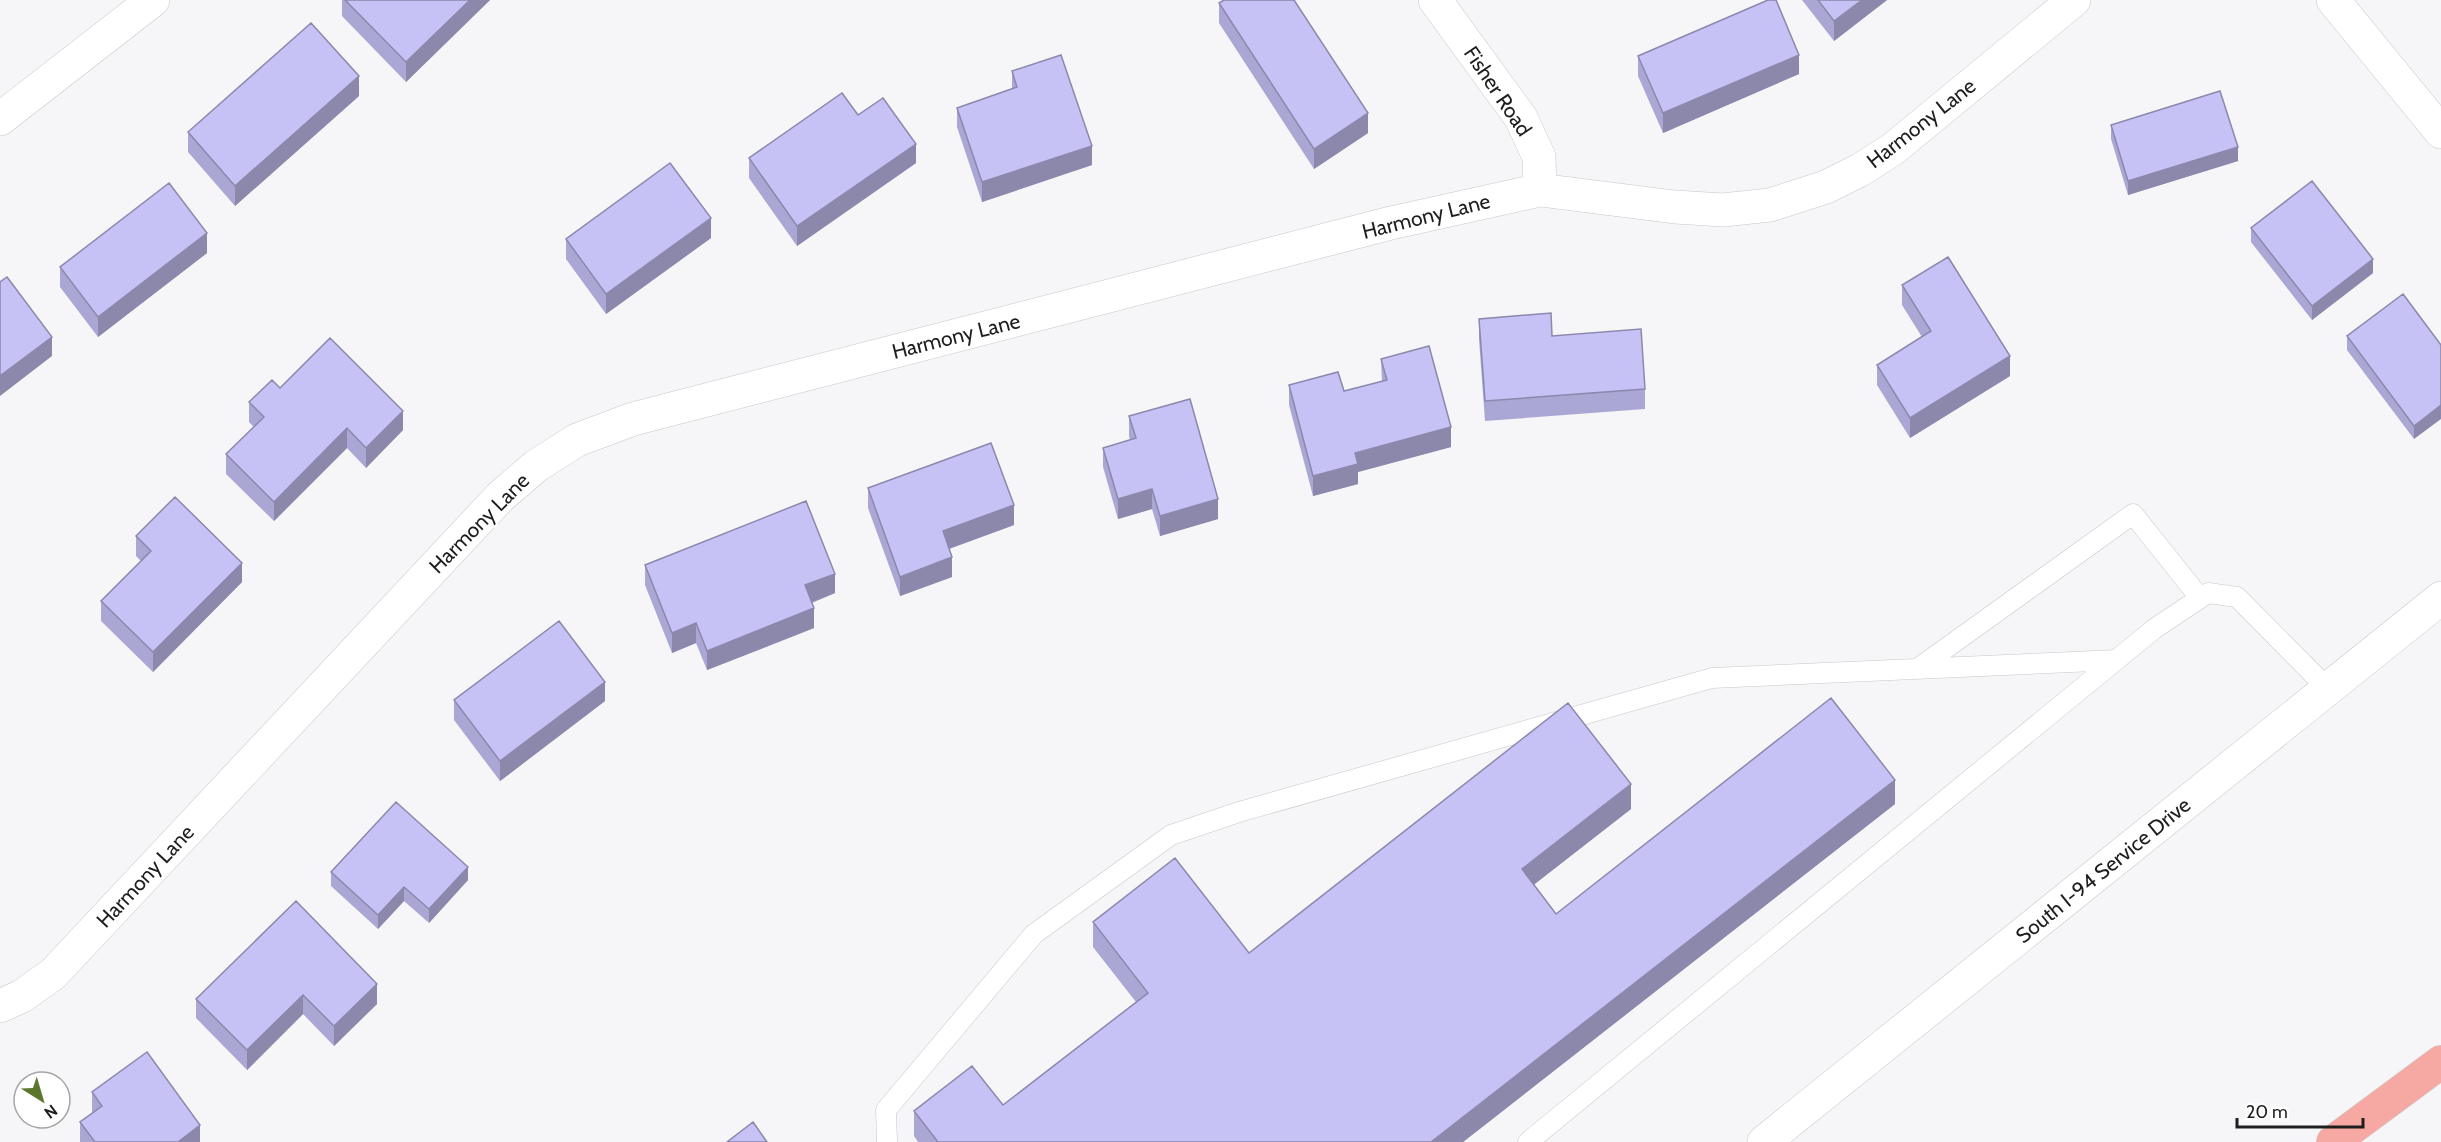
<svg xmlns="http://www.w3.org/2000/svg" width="2441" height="1142" viewBox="0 0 2441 1142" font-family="Cabin,sans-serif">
<rect width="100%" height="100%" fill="#f6f5f8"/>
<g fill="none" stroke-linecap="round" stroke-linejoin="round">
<defs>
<path id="service" d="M1917,669L2133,514L2200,598
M887,1142L886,1110L1034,934L1171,835L1239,812L1712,678L2117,660
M1528,1142L2154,629L2208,593L2237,597L2328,689"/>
<path id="minor" d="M1435,0L1521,118L1539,157L1540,190
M2333,0L2441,132
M0,119L153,0
M0,1006L22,996L53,974L500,497L536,466L577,440L633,419L1391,223L1540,190L1675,207L1723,210L1770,205L1826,187L1860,170L1893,149L2074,0"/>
<path id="tertiary" d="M1764,1142L2441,598"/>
<path id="motorway" d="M2333,1142L2441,1062"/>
</defs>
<use href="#service" stroke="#c8c7c9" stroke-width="21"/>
<use href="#minor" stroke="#c8c7c9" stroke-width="34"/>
<use href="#tertiary" stroke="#c8c7c9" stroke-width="34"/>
<use href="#motorway" stroke="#d2d2d2" stroke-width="34"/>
<use href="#service" stroke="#fff" stroke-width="20"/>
<use href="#minor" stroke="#fff" stroke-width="33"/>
<use href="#tertiary" stroke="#fff" stroke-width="33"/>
<use href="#motorway" stroke="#f6a8a3" stroke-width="33"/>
</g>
<path fill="#aba7d4" d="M342,0H490L406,82L342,16Z
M1802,0H1887L1834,41Z
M1219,3L1368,133L1314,169L1219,23Z
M1638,56L1799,74L1663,133L1638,76Z
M1012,71L1092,165L982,202L957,127V108L1012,89Z
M359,96L235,206L188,152V132Z
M858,115L916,163L797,246L749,178V158Z
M2111,125L2238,161L2128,195L2111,139Z
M2251,228L2373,273L2312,320L2251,242Z
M711,238L606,314L566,259V239Z
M207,253L98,337L60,287V267Z
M1902,285L2010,376L1910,438L1877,385V365L1922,337L1902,305Z
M1479,319L1552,336L1645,389V409L1485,421L1479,339Z
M2347,336L2441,345L2414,439L2347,350Z
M1381,359L1451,447L1358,472V484L1313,496L1289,405V385L1344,391L1382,382Z
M280,388L403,430L366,468L347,448L274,521L226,474V454L254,427L249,422V402Z
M1129,416L1218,519L1160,536L1152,509L1118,519L1103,467V448L1130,440L1129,436Z
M868,488L1014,525L949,549L952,577L900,596L868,508Z
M136,536L242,582L153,672L101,621V601L141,561L136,556Z
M645,565L835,593L812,603L814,628L707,670L696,643L672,653L645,585Z
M454,700L605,701L500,781L454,720Z
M1895,804L1463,1142H918L914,1136V1111L1003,1105L1136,1002L1093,947V922L1249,953L1631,809L1534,884L1556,914Z
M331,872L468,880L429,923L404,901L378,929L331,886Z
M296,901L377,1004L334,1046L303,1014L247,1070L196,1018V999Z
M92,1092L200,1142H80V1122L92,1113Z"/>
<path fill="#8b88ac" d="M470,0H490L406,82V62Z
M1862,0H1887L1834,41V21Z
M1799,55V74L1663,133V113Z
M359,76V96L235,206V186Z
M1368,113V133L1314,169V149Z
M916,144V163L797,246V226Z
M1092,146V165L982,202V182Z
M2238,147V161L2128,195V181Z
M711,218V238L606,314V294Z
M207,233V253L98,337V317Z
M2373,259V273L2312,320V306Z
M52,337V356L0,396V376Z
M2010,356V376L1910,438V418Z
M2441,405V419L2414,439V426Z
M403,411V430L366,468V448Z
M1451,427V447L1358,472V484L1313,496V476L1355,453Z
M347,428V448L274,521V502Z
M1152,489V509L1118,519V499Z
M1218,499V519L1160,536V516Z
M1014,505V525L943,551V531Z
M952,557V577L900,596V577Z
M242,563V582L153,672V652Z
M835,574V593L805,605V585Z
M814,608V628L707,670V651Z
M696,623V643L672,653V633Z
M605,682V701L500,781V761Z
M1895,780V804L1463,1142H1431Z
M1631,784V809L1522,894V869Z
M468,867V880L429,923V909Z
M404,887V901L378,929V915Z
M377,984V1004L334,1046V1026Z
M303,995V1014L247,1070V1050Z
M200,1125V1142H178Z"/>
<path fill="#c7c2f6" stroke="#8b88ac" stroke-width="1.5" d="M345,0H470L406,62Z
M1224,0H1294L1368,113L1314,149L1219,3Z
M1768,0H1776L1799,55L1663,113L1638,56Z
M1818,0H1862L1834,21Z
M311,23L359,76L235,186L188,132Z
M1061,55L1092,146L982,182L957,108L1017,87L1012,71Z
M2220,91L2238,147L2128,181L2111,125Z
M842,93L858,115L883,98L916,144L797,226L749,158Z
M670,163L711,218L606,294L566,239Z
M2312,181L2373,259L2312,306L2251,228Z
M169,183L207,233L98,317L60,267Z
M1948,257L2010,356L1910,418L1877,365L1931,331L1902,285Z
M7,277L52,337L0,376V282Z
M2403,294L2441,345V405L2414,426L2347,336Z
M1551,313L1552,336L1641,329L1645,389L1485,401L1479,319Z
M330,338L403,411L366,448L347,428L274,502L226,454L264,417L249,402L272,380L280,388Z
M1429,346L1451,427L1355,453L1358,464L1313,476L1289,385L1338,372L1344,391L1387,380L1381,359Z
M1190,399L1218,499L1160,516L1152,489L1118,499L1103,448L1136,438L1129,416Z
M991,443L1014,505L943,531L952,557L900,577L868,488Z
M175,497L242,563L153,652L101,601L151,551L136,536Z
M806,501L835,574L805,585L814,608L707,651L696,623L672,633L645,565Z
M559,621L605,682L500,761L454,700Z
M1831,698L1895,780L1431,1142H938L914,1111L972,1066L1003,1105L1148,993L1093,922L1175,858L1249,953L1568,703L1631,784L1522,869L1556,914Z
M396,802L468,867L429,909L404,887L378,915L331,872Z
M296,901L377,984L334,1026L303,995L247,1050L196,999Z
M147,1052L200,1125L178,1142H95L80,1122L102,1106L92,1092Z
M753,1122L767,1142H727Z"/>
<g text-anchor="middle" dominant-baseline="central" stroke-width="4.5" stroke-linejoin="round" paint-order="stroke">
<g font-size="21" fill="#1e1e1f" stroke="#fff">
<text transform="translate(1498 91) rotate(56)">Fisher Road</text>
<text transform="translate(1921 123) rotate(-38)">Harmony Lane</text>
<text transform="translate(1426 216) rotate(-14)">Harmony Lane</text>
<text transform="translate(956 336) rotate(-14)">Harmony Lane</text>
<text transform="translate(479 523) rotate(-45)">Harmony Lane</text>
<text transform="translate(2103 870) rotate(-39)">South I-94 Service Drive</text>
<text transform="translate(145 876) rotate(-47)">Harmony Lane</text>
</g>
</g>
<g transform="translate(42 1100) rotate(143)"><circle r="28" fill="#ffffff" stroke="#a5a5a5" stroke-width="1.5"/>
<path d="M0-4.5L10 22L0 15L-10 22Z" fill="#5a772d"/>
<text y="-9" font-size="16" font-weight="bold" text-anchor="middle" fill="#1e1e1f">N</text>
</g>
<path d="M2237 1118v9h126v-9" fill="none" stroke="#1e1e1f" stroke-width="3"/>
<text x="2246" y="1118" font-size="18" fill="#1e1e1f" stroke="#ffffff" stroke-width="4.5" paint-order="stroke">20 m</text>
</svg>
